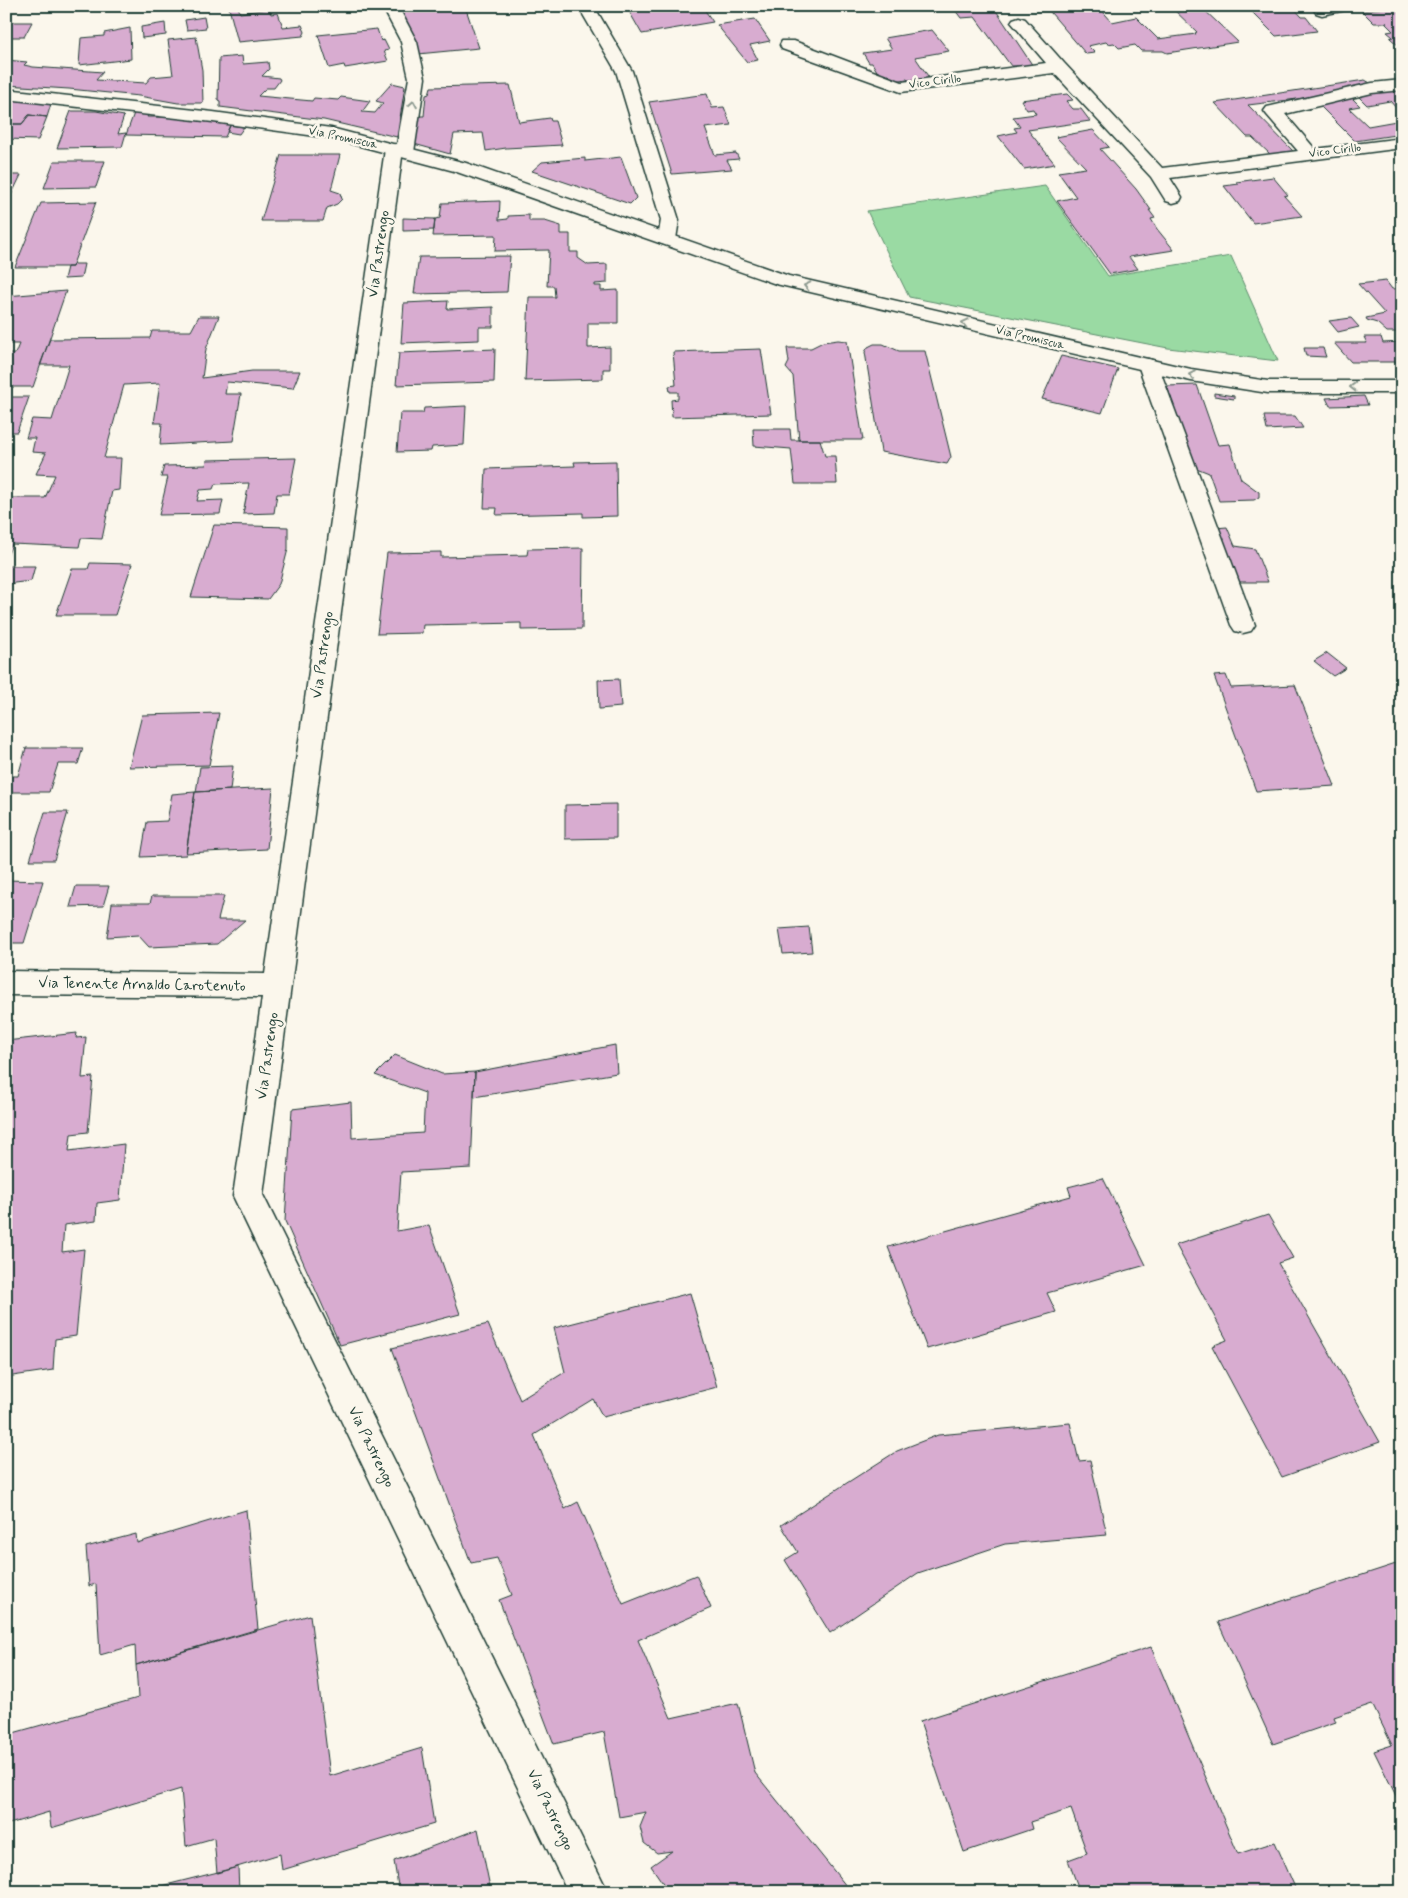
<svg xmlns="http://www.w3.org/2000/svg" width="1408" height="1898" viewBox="0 0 1408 1898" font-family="Mynerve,sans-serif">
<rect width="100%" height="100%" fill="#fbf7ec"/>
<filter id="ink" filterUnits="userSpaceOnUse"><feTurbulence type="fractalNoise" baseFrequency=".02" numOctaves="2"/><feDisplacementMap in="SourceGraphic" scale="10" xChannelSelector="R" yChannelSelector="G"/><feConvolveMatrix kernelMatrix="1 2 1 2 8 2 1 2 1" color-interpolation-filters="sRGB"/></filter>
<g filter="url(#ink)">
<path fill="#9adaa3" stroke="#5c8c6c" d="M1045,186L1108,276L1231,256L1278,361L1168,348L909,297L867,211Z"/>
<path fill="#d8acd0" stroke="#1f3d34" d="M238,6L240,13L269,9L271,14L278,13L283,27L302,25L305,32L303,36L238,42L229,8Z
M396,6H465L479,48L418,54Z
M626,6H702L713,22L642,34Z
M952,6H993L1033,66H1011L975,17L961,18Z
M1045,6H1102L1099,7L1112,22L1136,17L1158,39L1196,34L1195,33L1197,32L1170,6H1200L1238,42L1167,53L1163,51H1141L1135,45L1119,48L1114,43L1108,44L1106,42L1088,46L1095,53L1086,54Z
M1243,6H1292L1302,17H1306L1317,31L1276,36L1250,10H1247Z
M1393,7L1402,14V45L1399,46L1390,38L1393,37L1387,32L1393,31L1385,23H1387H1374L1362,11Z
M204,17L206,28L187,30L185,20Z
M755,19L770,41L750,45L758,60L747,62L717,25Z
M6,22H32L24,37H11L6,44Z
M165,23L166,35L142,38L141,27Z
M130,28L131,59L79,65L81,38L104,36V33Z
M377,29L381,41L384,40L389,50L384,51L388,61L345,68L344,65L329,68L318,35Z
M932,30L949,51L915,57L930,79L910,82L907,79L894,81L889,75L880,76L872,63H869L863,53L892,49L885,38Z
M196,37L202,70L203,103H178L139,96L69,89L6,85V60L27,62L24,65L33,67L103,72L96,80L146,83L151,77L173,75L168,40Z
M242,56L243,64L268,62L269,69L262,76L279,78L280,80L274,88H266L258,96L312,101L314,98L338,100L341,97L370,101L362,112L375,113L383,103L376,101L392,83L405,86L397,137L324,120L220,107V101L218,100L219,58Z
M1365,80L1372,84L1306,98L1248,105L1294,152L1271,155L1252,137H1247L1215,103Z
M510,85L519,122L550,118L551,121H555L562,145L506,148L486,151L483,133L454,134L450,154L414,144L419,116H424L426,95L429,94L431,87Z
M1402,87V115L1390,101L1367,105L1357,95Z
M707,94L712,108L724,107L731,125L705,128L715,155L736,153L739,159L727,160L732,169L672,174L649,102Z
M1067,94L1073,100L1066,101L1073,109H1081L1090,121L1028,130L1055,164L1024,169L998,136L1017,132L1014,128L1020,127L1013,117L1036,114L1033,109L1027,110L1021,100Z
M1350,96L1360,106L1349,108L1368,126L1402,120V134L1355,141L1318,104Z
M6,99L51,104L47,117L29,115L22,124H6Z
M71,111H96L124,116L118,134L126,133L122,147L57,148Z
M134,113L149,114L147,117H169L231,124L225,137L126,135Z
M29,115L47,117L38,140L6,139V124H22Z
M230,125L244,127L239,134L227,132Z
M1093,130L1109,147L1100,149L1136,189L1151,210H1149L1155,218L1151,219L1157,229L1174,250L1129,257L1138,269L1110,274L1057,201L1076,197L1058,172L1086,168L1056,137Z
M281,155H340L331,190L340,193L342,199L337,204L327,208L323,221H261Z
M621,157L636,198L630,204L532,171L542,162L585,158V161Z
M54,161H105L96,187L44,188Z
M6,175H21L6,206Z
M1273,177L1288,195L1284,196L1302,216L1253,223L1224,186L1239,184L1236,182Z
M500,201L499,220L508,219V216L529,215V221H545L561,226V234H570V252H578V258L588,265L607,264V283L595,284V286H601V291L618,290V323H588V348L610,347V369H603V379L525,381L529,297H555L554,286H547L549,250L495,251L496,235L433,236L435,219L440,218L442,203Z
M96,202L72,267H15L41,203Z
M403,218L435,219L434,230L403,231Z
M510,256L507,292L414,294L419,257Z
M73,264H84L81,278L64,279L67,267H72Z
M1386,281L1392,289L1402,288V337L1398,332H1387L1377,323L1367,320L1366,318L1385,314L1358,284Z
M66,291L33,387H8L6,392V354H15L19,344H6V296Z
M448,301L447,309L493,307V327H479V340L401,343L404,303Z
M199,316H219L206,349L202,378L252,371H300L293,388L227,382L225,394H241L233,441L160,445L162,423H154L160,383L124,385L104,458H121L119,490L112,491L102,539L81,538L79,547L12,544L6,559V498H45L55,475L36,474L46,453L32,452L35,438H26L32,419L52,420L69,365H40L50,339L150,338L152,331H191Z
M1351,318L1359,327L1338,332L1329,321Z
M1364,337H1381L1383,343L1402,342V362H1351L1334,343H1367Z
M838,340L847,341L863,440H799L793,376L786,368L789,362L787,348H811L823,342Z
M874,344H883L899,351H925L951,457L947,464L881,452L865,352L868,347Z
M1304,348H1323L1326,357L1306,356Z
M495,349L494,382L396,385L399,353Z
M761,349L771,414L672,417L671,400L678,399V392H670L669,386L676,385L673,352Z
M1061,356L1118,369L1102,413L1042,399Z
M1197,385L1218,445L1230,444L1241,479L1259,492V497L1254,500L1219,501L1209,473L1194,467L1167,386Z
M1214,393L1234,396V399L1214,396Z
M1364,396L1368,405L1330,406L1326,398Z
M6,397H29L17,432H6Z
M466,406L464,445L432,447L431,451L397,452L400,413H423L424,408Z
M1264,416H1295L1303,428L1267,430Z
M753,429H790L791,440H820L825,456H835L837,484H795L791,449L754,446Z
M296,458L289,494H277L274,513L243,514L249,483L215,484L213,489L200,490L197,501L223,500L220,514L159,515L168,477H161L164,466L206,465L207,460Z
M616,461L617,516L583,517V513L496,515L497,508H484L486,469L575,466L574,462Z
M214,525L288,527V549L279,584L268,599L191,597Z
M1227,527L1235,546L1255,549L1268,582H1236L1215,528Z
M583,548L582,629L521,630V623L423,625L422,633L377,634L387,553L441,552V557L527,555L528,549Z
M90,563L132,564L115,615H56L72,569H88Z
M6,566H35L31,581L6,584Z
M1327,653L1346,668L1333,676L1314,661Z
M1226,675L1231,688L1295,685L1335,786L1256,791L1214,676Z
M619,679L621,707L599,709L598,680Z
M219,713L209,765L129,767L142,715Z
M26,748H83L78,764H58L49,792H6V776H18Z
M233,766L230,790L196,792L200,767Z
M273,788L267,849L186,853L195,792Z
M195,792L186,855L141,857L147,822L167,821L172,794Z
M616,804V838L565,839V805Z
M45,812H68L54,860H30Z
M6,880L43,881L24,943H6Z
M76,886H109L103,906L70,907Z
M152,896H224L218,920H245L217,944L149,947L138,935L107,937L112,903H150Z
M809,927L812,952L783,954L779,929Z
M77,1033L76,1038L86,1037L82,1078L93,1077L88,1132L71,1134L69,1151L124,1144L120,1200L97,1203L96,1221L64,1225L62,1252L84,1249L76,1336L55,1339L53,1370L6,1377V1041Z
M615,1045L617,1073L474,1097L475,1072Z
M395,1055L442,1074L475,1072L471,1168L401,1172L397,1231L429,1225L460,1314L340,1345L285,1221L292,1109L351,1102L352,1138L423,1133L425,1093L375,1075Z
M1103,1178L1146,1265L1047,1293L1056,1312L927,1349L888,1247L1071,1196L1068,1187Z
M1268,1215L1293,1258L1278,1263L1380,1442L1282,1477L1212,1346L1227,1340L1176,1245Z
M690,1293L717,1387L603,1417L593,1399L534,1435L565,1509L578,1502L623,1604L696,1575L711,1608L638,1640L671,1718L738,1703L755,1773L851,1892H669L651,1866L672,1851L657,1853L644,1843L640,1827L646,1812L619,1817L604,1732L554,1744L499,1600L512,1595L497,1558L471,1563L392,1348L488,1324L520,1400L565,1372L554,1328Z
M1070,1423L1079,1461L1090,1460L1107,1535L1005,1544L918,1573L830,1633L785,1560L798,1552L781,1525L897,1451L938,1435Z
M246,1510L258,1629L136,1665L135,1645L100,1655L96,1584L89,1586L86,1547L136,1534L137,1543Z
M1402,1562V1808L1374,1751L1392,1745L1372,1704L1334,1717L1336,1722L1273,1744L1218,1622Z
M310,1615L330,1776L422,1748L434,1824L282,1870L280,1854L217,1873L214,1838L186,1846L181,1789L51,1828L49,1812L6,1825V1735L138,1698L136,1665Z
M1151,1647L1238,1854L1275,1842L1297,1892H1080L1068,1860L1087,1853L1071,1809L1030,1822L1032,1829L964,1852L920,1721Z
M478,1829L491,1892H399L394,1861Z
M238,1867L239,1892H155L154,1888Z"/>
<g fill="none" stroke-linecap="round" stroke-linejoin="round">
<defs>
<path id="service" d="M1353,6L1351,9L1322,15L1316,13L1314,10L1318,6Z
M1148,359L1155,361L1158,365L1255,625L1251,631L1243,633L1235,631L1231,625L1138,365L1141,361Z"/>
<path id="minor" d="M382,6H398L417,42L425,78L414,152L411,156L402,157L263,1195L608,1892H568L233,1196L262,997L6,995V971L265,974L385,149L388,145L397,144L409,78L401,42Z
M578,6H594L632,71L679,220L676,239L674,243L667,245L660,243L658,239L661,220L616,71Z
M1019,17L1025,19L1064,63L1162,168L1298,151L1267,115L1264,111L1267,107L1372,83L1402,80V90L1372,93L1285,114L1315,149L1402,138V148L1170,178L1182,197L1180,201L1173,203L1166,201L1151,177L1054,73L901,92L782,49L780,45L782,41H794L902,82L1046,63L1011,22L1013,19Z"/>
<path id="tertiary" d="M6,89L213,112L331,128L466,163L789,276L1191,369L1268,381H1402V393H1268L1191,381L776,284L454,171L330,138L213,122L6,99Z"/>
</defs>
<use href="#service" stroke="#1f3d34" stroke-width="3"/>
<use href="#minor" stroke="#1f3d34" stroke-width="3"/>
<use href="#tertiary" stroke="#1f3d34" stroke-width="3"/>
<use href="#service" fill="#fbf7ec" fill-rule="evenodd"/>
<use href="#minor" fill="#fbf7ec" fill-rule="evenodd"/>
<use href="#tertiary" fill="#fbf7ec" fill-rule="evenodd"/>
</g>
<defs><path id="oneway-chevron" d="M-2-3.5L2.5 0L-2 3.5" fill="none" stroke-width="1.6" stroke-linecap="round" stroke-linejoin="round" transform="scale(1.25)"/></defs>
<g stroke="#8d9a90">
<use href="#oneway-chevron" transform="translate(413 104) rotate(-80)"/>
<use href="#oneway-chevron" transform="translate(807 286) rotate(-167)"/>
<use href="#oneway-chevron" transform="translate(965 323) rotate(-167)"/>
<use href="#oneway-chevron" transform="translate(1192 375) rotate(-169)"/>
<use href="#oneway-chevron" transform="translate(1353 387) rotate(180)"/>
</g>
</g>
<g text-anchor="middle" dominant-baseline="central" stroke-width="5" stroke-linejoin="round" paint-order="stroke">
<g font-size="12" fill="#1f3d34" stroke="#fbf7ec">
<text transform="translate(935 82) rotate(-7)">Vico Cirillo</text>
<text transform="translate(343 138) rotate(12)">Via Promiscua</text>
<text transform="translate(1335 151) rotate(-7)">Vico Cirillo</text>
<text transform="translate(1030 338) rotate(13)">Via Promiscua</text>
</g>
<g font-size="15" fill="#1f3d34" stroke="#fbf7ec">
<text transform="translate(379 254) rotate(-82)">Via Pastrengo</text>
<text transform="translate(323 655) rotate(-82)">Via Pastrengo</text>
<text transform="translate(142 985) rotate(1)">Via Tenente Arnaldo Carotenuto</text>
<text transform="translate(268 1056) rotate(-82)">Via Pastrengo</text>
<text transform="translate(371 1447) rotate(64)">Via Pastrengo</text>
<text transform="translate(550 1810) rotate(64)">Via Pastrengo</text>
</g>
</g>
<rect width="1408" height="1898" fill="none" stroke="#fbf7ec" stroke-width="25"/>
<rect x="12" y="12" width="1383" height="1873" fill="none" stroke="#1f3d34" stroke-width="2" filter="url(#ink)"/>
</svg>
